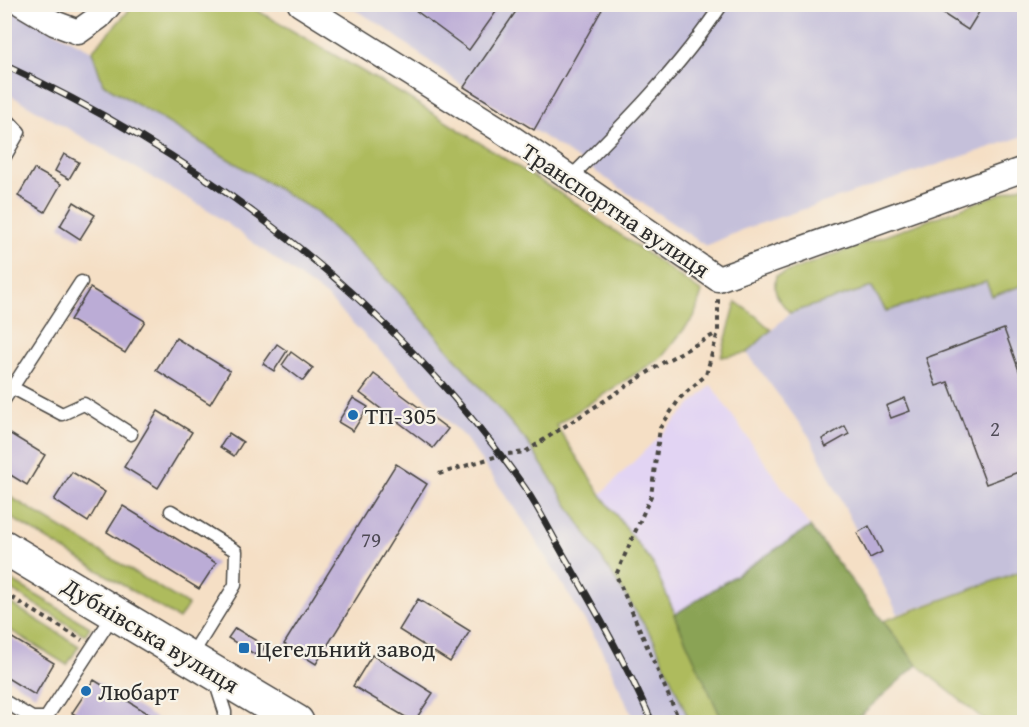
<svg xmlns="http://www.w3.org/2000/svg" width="1029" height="727" viewBox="0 0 1029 727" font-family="'Gentium Book Plus',serif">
<rect width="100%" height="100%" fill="#f7f3e8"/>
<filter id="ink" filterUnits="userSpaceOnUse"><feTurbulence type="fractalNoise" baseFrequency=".0167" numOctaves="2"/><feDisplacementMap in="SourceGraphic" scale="12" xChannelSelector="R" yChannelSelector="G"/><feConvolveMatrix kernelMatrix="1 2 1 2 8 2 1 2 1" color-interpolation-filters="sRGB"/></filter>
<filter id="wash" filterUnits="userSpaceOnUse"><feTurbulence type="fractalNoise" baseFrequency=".008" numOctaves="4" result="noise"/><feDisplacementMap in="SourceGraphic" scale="24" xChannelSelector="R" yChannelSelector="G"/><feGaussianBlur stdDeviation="1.35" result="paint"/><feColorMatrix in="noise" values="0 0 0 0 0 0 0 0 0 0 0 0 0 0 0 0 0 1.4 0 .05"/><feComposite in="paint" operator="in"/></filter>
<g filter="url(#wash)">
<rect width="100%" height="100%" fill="#f5dfc5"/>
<path fill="#e2d4f3" d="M711,385L810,527L674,615L653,564L601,494Z"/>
<path fill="#c5c0da" d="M4,5L92,51L103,84L315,211L399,292L528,443L654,640L690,722H635L598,642L523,520L466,439L327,297L210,211L5,92Z
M346,5H1024V136L744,229L706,246L534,130L464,87L381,25Z
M986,282L992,296L1024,285V570L898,614L809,436L747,353L790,313L872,287L887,311Z"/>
<path fill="#aebb5d" stroke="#6c7344" stroke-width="1.5" d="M134,5H248L407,97L569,199L702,292L694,317L662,357L556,425L601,495L653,564L723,722H690L654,640L528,443L399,292L315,211L103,84L92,51Z
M1024,185V285L992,296L986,282L886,311L872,287L790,313C779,300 772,294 776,276Z
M736,302L756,316L771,330L747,353L721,357Z
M4,493L188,605L179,619L5,514Z
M1024,570V722H987L917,665L883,621Z
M4,576L90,627L85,635L5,586Z
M5,600L79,646L67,665L5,627Z"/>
<path fill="#8aa354" stroke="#5a6740" stroke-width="1.5" d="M810,527L917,665L853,722H723L674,615Z"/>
<g id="blocks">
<path fill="#bbacd6" d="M407,4H485L496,12L469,50Z
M521,4H605L534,130L464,87Z
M928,4H984L968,30Z
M64,154L79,162L69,179L55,171Z
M34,169L61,184L45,212L18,196Z
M74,202L95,215L80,239L60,226Z
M90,288L145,321L125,353L70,320Z
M1004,329L1021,376L1024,375V470L986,484L948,382L936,386L926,358Z
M176,338L230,371L210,404L156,370Z
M277,344L287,351L274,371L263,364Z
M291,352L313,368L303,381L282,365Z
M374,374L448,429L433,448L360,393Z
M353,398L368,407L353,431L338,422Z
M905,398L910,411L891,418L886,406Z
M158,411L192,432L158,488L124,467Z
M845,426L849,434L826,447L822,439Z
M4,430L45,455L27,485L4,471Z
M229,433L243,442L234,456L220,447Z
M396,464L427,484L316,664L284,644Z
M72,472L105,492L88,522L54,500Z
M123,506L216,563L199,589L107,532Z
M869,526L882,552L870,558L857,533Z
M418,599L470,631L450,662L399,630Z
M235,628L265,646L259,657L228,638Z
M4,633L54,663L35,695L4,676Z
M372,655L433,693L414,722L353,686Z
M94,680L162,722H88L72,713Z"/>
</g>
</g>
<g filter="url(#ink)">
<use href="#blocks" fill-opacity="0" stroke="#494642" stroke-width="1.5"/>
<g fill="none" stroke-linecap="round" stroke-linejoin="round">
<defs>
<path id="lane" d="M4,116L19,132L4,158
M570,178C625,123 679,69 722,4
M13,388L62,414L84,404L131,434
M4,400L81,282
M171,511L236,551L235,585L191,656
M215,681L225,712V722
M4,701L32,718H46L114,614"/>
<path id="street" d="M22,4L54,23L78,32L99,17L110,4
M300,4L499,129L718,279L1024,169"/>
<path id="primary" d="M4,547L297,722"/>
</defs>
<use href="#lane" stroke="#494642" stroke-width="15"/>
<use href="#street" stroke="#494642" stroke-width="27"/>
<use href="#primary" stroke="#494642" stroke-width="36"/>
<path stroke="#494642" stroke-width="4" stroke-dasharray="4.5 4.5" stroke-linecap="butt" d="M439,474L501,455L525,452L664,362L717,333
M4,593L82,640
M680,722L616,575L651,496L660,428L680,398L706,375L718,332V298"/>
<use href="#lane" stroke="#fff" stroke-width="12"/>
<use href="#street" stroke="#fff" stroke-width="24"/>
<use href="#primary" stroke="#fff" stroke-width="33"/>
<defs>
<path id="rail" d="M4,65C208,159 389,299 520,481C537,504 549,530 563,554C595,609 627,665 652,722"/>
</defs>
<use href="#rail" stroke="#2b2b2b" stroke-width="7"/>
<use href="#rail" stroke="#f7f3e8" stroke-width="4.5" stroke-dasharray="14" stroke-linecap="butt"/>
</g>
</g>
<g fill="#1f6fb2" stroke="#f7f3e8" stroke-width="2">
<circle cx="353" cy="415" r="6"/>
<rect x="238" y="642" width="12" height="12" rx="3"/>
<circle cx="86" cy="691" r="6"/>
</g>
<g text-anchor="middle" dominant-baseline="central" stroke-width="4.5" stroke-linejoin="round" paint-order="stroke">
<g font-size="21" fill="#4f4b56">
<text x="995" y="428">2</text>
<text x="371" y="539">79</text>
</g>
<g font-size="24" fill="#2b2b2b" stroke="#f7f3e8">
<text transform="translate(616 210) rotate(34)">Транспортна вулиця</text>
<text transform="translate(151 635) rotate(31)">Дубнівська вулиця</text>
</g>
<g font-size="24" fill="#2b2b2b" stroke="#f7f3e8" text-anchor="start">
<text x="365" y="415">ТП-305</text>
<text x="256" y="648">Цегельний завод</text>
<text x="98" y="691">Любарт</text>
</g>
</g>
<rect width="1029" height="727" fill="none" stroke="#f7f3e8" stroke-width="24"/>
</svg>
